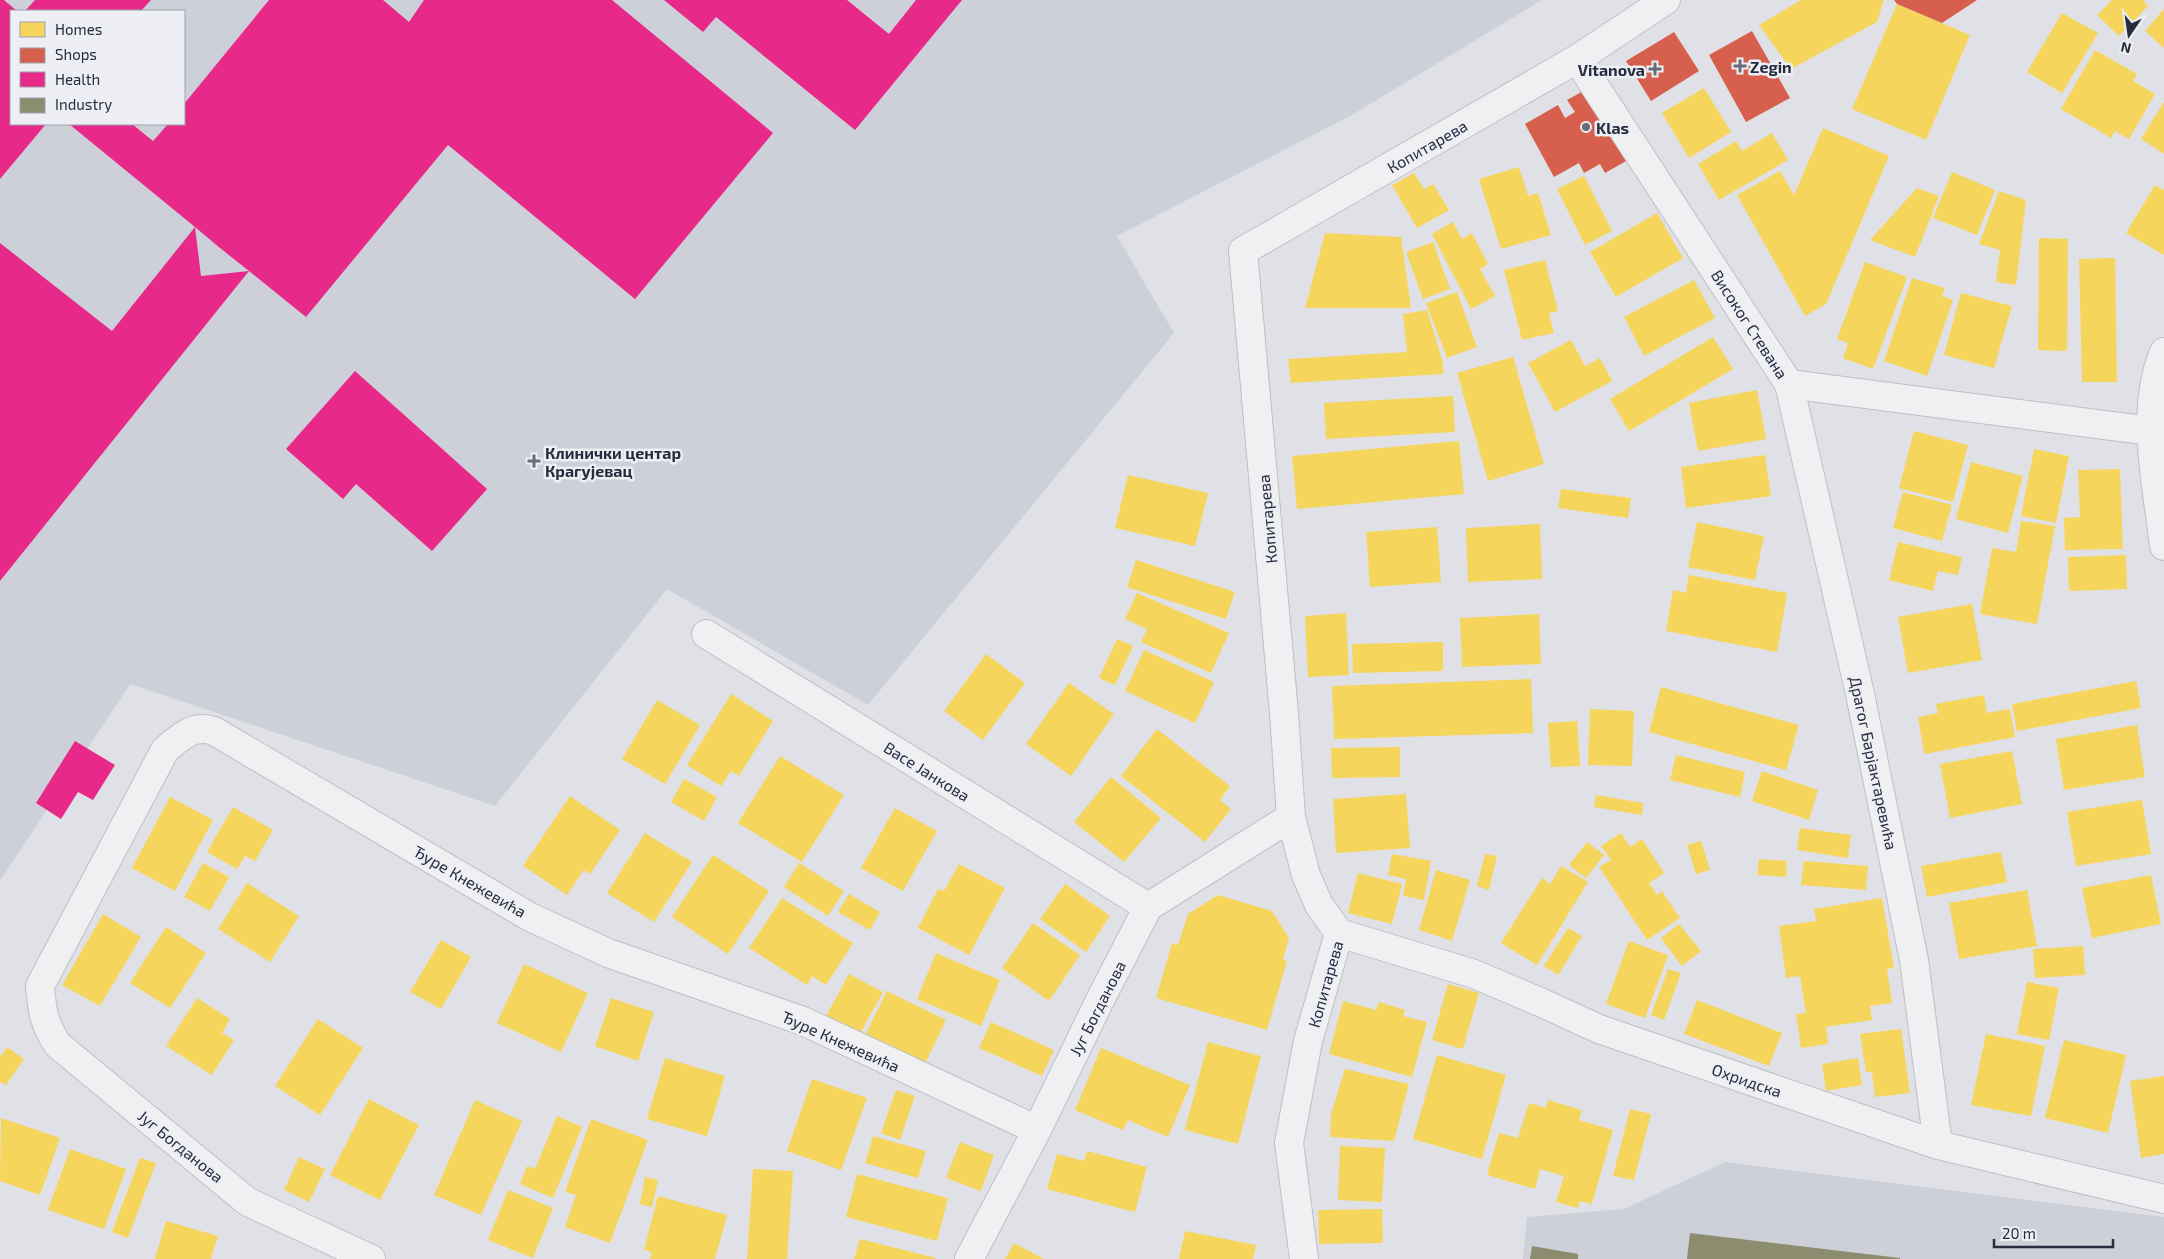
<svg xmlns="http://www.w3.org/2000/svg" width="2164" height="1259" viewBox="0 0 2164 1259" font-family="'Exo 2',sans-serif">
<rect width="100%" height="100%" fill="#e0e1e6"/>
<path fill="#ced0d9" fill-rule="evenodd" d="M0,0H1542L1350,116L1117,236L1174,333L868,705L667,589L495,806L130,684L0,881ZM11,11H184V124H11Z
M1725,1162L2164,1217V1259H1523L1527,1217L1624,1209Z"/>
<path fill="#f6d55c" d="M1801,0H1884L1877,22L1791,69L1759,25Z
M2112,0H2143L2148,6L2119,36L2097,15Z
M1897,4L1970,35L1926,140L1852,109Z
M2164,9V48L2145,31Z
M2062,13L2098,33L2062,93L2027,72Z
M2095,50L2137,74L2133,81L2155,94L2129,139L2115,131L2111,138L2061,109Z
M1704,88L1731,132L1689,158L1662,113Z
M2164,102V154L2141,139Z
M1823,128L1889,156L1826,304L1805,316L1737,195L1780,171L1794,195Z
M1772,133L1788,160L1719,200L1698,164L1736,141L1742,151Z
M1519,167L1528,196L1538,193L1551,235L1501,249L1479,179Z
M1952,172L1995,190L1977,235L1933,218Z
M1414,173L1424,189L1433,184L1449,210L1417,228L1392,185Z
M1584,176L1612,231L1585,245L1557,189Z
M2155,185L2164,190V255L2126,233Z
M1917,188L1939,196L1915,257L1870,240Z
M1999,191L2026,200L2016,285L1996,282L2000,250L1979,244Z
M1657,213L1683,258L1616,297L1590,252Z
M1453,222L1462,239L1472,233L1488,264L1480,269L1495,296L1471,309L1432,234Z
M1325,233L1401,237L1411,308H1305Z
M2039,238L2068,239L2067,351L2038,350Z
M1433,242L1450,289L1423,299L1406,252Z
M2115,258L2117,382H2082L2079,259Z
M1545,260L1558,311L1549,313L1554,333L1522,340L1504,270Z
M1865,262L1907,277L1873,369L1843,358L1848,343L1837,339Z
M1912,278L1945,288L1942,296L1953,300L1927,376L1884,361Z
M1694,280L1715,318L1644,356L1624,317Z
M1457,292L1477,347L1447,358L1426,303Z
M1961,293L2012,306L1994,368L1944,355Z
M1427,310L1443,363V374L1291,383L1288,359L1407,352L1403,314Z
M1713,337L1733,369L1629,431L1610,399Z
M1571,340L1585,366L1600,358L1612,381L1555,412L1528,363Z
M1513,357L1544,464L1488,481L1457,373Z
M1757,390L1766,439L1698,451L1689,403Z
M1453,396L1455,432L1326,439L1324,403Z
M1914,431L1968,445L1953,502L1899,488Z
M1459,441L1464,494L1297,509L1292,456Z
M2034,449L2069,456L2056,523L2021,516Z
M1765,455L1771,496L1686,508L1681,467Z
M1971,462L2023,476L2008,533L1956,519Z
M2120,469L2123,549L2065,550L2064,518L2080,517L2078,470Z
M1128,475L1208,493L1195,546L1115,528Z
M1561,489L1631,498L1628,518L1558,508Z
M1903,492L1952,505L1942,541L1893,528Z
M2021,521L2055,526L2037,624L1980,614L1992,548L2016,552Z
M1697,522L1764,536L1755,580L1688,567Z
M1540,524L1542,579L1468,582L1466,528Z
M1437,527L1441,582L1370,587L1366,532Z
M1898,542L1962,557L1958,575L1938,571L1933,591L1889,580Z
M2126,555L2127,589L2069,591L2068,557Z
M1136,560L1235,592L1226,619L1127,587Z
M1689,575L1787,593L1777,652L1666,631L1673,590L1686,593Z
M1137,593L1229,633L1211,673L1141,642L1147,629L1125,619Z
M1972,604L1982,660L1908,673L1898,617Z
M1346,613L1349,675L1308,677L1305,616Z
M1539,614L1541,664L1462,667L1460,618Z
M1117,639L1133,646L1115,685L1099,678Z
M1443,642V671L1353,673L1352,644Z
M1144,650L1214,682L1195,723L1125,691Z
M986,654L1025,683L983,740L944,711Z
M1531,679L1533,733L1334,739L1332,686Z
M2136,681L2141,708L2017,731L2012,704Z
M1069,683L1114,714L1071,776L1026,744Z
M1661,687L1799,725L1786,770L1649,732Z
M731,694L773,721L739,776L731,771L721,786L687,765Z
M1984,695L1987,713L2010,709L2015,737L1924,754L1918,717L1938,713L1936,704Z
M657,700L700,725L665,784L622,759Z
M1590,709L1634,711L1632,766L1588,765Z
M1577,721L1580,766L1551,767L1548,723Z
M2137,725L2145,777L2064,790L2056,739Z
M1157,729L1230,786L1220,800L1231,809L1205,842L1121,776Z
M1400,747V777L1332,778L1331,748Z
M2012,751L2022,804L1950,818L1940,764Z
M1676,755L1745,772L1740,797L1670,780Z
M780,756L844,795L802,862L738,823Z
M1762,771L1818,790L1809,820L1752,801Z
M1111,777L1161,818L1124,862L1074,822Z
M684,779L717,797L704,821L671,802Z
M1406,794L1410,848L1336,853L1333,799Z
M1596,795L1643,803L1642,815L1594,807Z
M570,796L620,830L590,874L584,870L567,895L523,866Z
M170,797L213,820L175,891L132,868Z
M2142,800L2151,854L2076,866L2067,812Z
M233,807L273,830L255,861L245,856L237,869L207,852Z
M895,808L937,831L903,891L861,868Z
M1800,828L1851,835L1848,858L1797,850Z
M645,833L692,862L654,922L607,893Z
M1621,833L1630,847L1642,839L1664,873L1649,883L1657,895L1662,891L1680,918L1647,940L1599,867L1611,860L1601,846Z
M1701,841L1710,870L1696,874L1687,845Z
M1587,842L1604,855L1586,878L1569,865Z
M2001,852L2007,882L1927,897L1921,866Z
M1392,854L1431,861L1424,900L1403,896L1406,879L1388,875Z
M1485,854L1497,856L1489,890L1477,886Z
M713,855L769,891L728,954L672,917Z
M1759,859L1787,861L1786,877L1757,875Z
M1804,861L1868,866L1866,890L1801,885Z
M203,863L229,877L210,911L184,897Z
M799,863L844,891L828,916L784,887Z
M959,864L1005,888L969,955L918,928L938,889L944,891Z
M1561,866L1588,882L1537,965L1501,943L1542,878L1550,884Z
M1436,870L1470,880L1452,941L1419,930Z
M1358,873L1402,884L1392,924L1348,913Z
M2151,875L2161,924L2092,938L2082,888Z
M247,883L299,916L270,962L218,929Z
M1065,884L1110,916L1086,952L1040,919Z
M2027,890L2037,946L1959,959L1949,903Z
M849,894L880,912L870,930L838,912Z
M1218,895L1272,911L1289,938L1283,959L1287,961L1267,1030L1156,998L1172,943L1178,945L1188,914Z
M782,898L853,943L826,985L812,976L807,985L749,948Z
M1882,898L1894,968L1887,969L1892,1003L1870,1006L1872,1020L1826,1027L1828,1044L1801,1048L1796,1014L1806,1013L1800,976L1786,978L1779,926L1816,921L1814,909Z
M103,914L141,937L100,1006L62,985Z
M1033,923L1080,955L1049,1001L1002,968Z
M1679,924L1701,951L1682,966L1661,938Z
M166,927L206,953L170,1008L130,983Z
M1568,928L1582,936L1558,975L1544,966Z
M441,940L471,957L441,1009L410,992Z
M1629,941L1668,955L1645,1018L1606,1004Z
M2083,946L2085,975L2035,978L2033,949Z
M936,953L1000,980L981,1026L917,999Z
M524,964L588,993L561,1052L497,1023Z
M1668,969L1681,973L1664,1020L1651,1015Z
M849,974L883,992L860,1034L826,1016Z
M2027,982L2059,988L2049,1040L2017,1034Z
M1448,984L1479,993L1463,1049L1432,1040Z
M887,991L946,1020L924,1066L864,1037Z
M197,998L230,1019L222,1033L234,1040L212,1075L166,1046Z
M611,998L654,1012L638,1061L595,1046Z
M1697,1000L1782,1033L1769,1066L1684,1034Z
M1343,1001L1376,1010L1379,1002L1405,1010L1403,1016L1427,1022L1412,1077L1329,1054Z
M318,1019L363,1048L320,1115L275,1086Z
M991,1022L1054,1050L1042,1076L979,1048Z
M1901,1029L1910,1093L1875,1097L1872,1072H1866L1860,1034Z
M1986,1034L2045,1046L2031,1116L1971,1105Z
M2064,1040L2126,1055L2108,1133L2045,1118Z
M1208,1042L1261,1056L1238,1144L1185,1130Z
M7,1047L24,1059L6,1085L0,1082V1057Z
M1101,1048L1190,1085L1168,1137L1128,1120L1123,1130L1075,1110Z
M1437,1055L1506,1075L1482,1159L1413,1139Z
M665,1058L725,1076L707,1136L647,1119Z
M1858,1058L1862,1085L1826,1091L1822,1064Z
M1345,1069L1409,1084L1394,1141L1330,1137L1331,1114Z
M2164,1076V1154L2141,1158L2130,1081Z
M812,1079L867,1098L841,1170L787,1151Z
M896,1090L915,1096L900,1140L881,1133Z
M369,1099L419,1125L380,1200L330,1175Z
M475,1100L522,1121L481,1215L434,1195Z
M1548,1100L1582,1110L1579,1120L1613,1130L1592,1204L1580,1201L1578,1208L1556,1202L1564,1176L1540,1169L1535,1189L1487,1175L1499,1133L1518,1138L1529,1103L1546,1108Z
M1630,1109L1651,1114L1634,1180L1613,1176Z
M557,1116L582,1127L553,1198L520,1184L527,1166L535,1169Z
M1,1118L60,1138L40,1195L0,1181Z
M591,1119L648,1140L610,1243L565,1227L576,1195L565,1192Z
M873,1136L926,1151L918,1178L865,1163Z
M960,1142L994,1155L981,1191L946,1178Z
M1340,1146L1385,1148L1382,1202L1338,1200Z
M70,1149L126,1169L104,1229L48,1210Z
M1087,1151L1147,1167L1135,1212L1047,1189L1057,1154L1084,1161Z
M299,1157L325,1169L309,1202L284,1190Z
M140,1158L156,1163L128,1238L112,1232Z
M753,1169L793,1171L787,1259H747Z
M857,1174L948,1198L937,1241L846,1217Z
M645,1177L658,1180L652,1207L640,1204Z
M508,1190L553,1208L533,1258L488,1240Z
M658,1196L727,1215L715,1259H650L652,1252L644,1250Z
M1382,1209L1383,1243L1319,1244L1318,1210Z
M166,1221L218,1236L211,1259H155Z
M1185,1231L1256,1245L1253,1259H1179Z
M860,1239L936,1258V1259H854Z
M1014,1243L1044,1259H1005Z"/>
<path fill="#d6604d" d="M1894,0H1977L1942,23L1897,4Z
M1752,31L1790,98L1746,122L1709,55Z
M1674,32L1699,71L1651,101L1626,61Z
M1587,89L1628,160L1605,173L1600,164L1584,173L1579,163L1554,177L1525,124L1558,105L1565,118L1575,112L1567,100Z"/>
<path fill="#e7298a" d="M0,0H4L17,11H11V124H46L0,179Z
M35,0H151L141,11H25Z
M269,0H383L409,22L424,0H612L773,133L635,299L448,145L306,317L249,271L220,248L195,227L201,276L249,271L0,581V243L112,331L195,227L69,124H132L153,141L168,124H184V104Z
M664,0H847L889,34L916,0H962L855,130L716,17L703,32Z
M355,371L487,489L432,551L356,484L343,499L286,449Z
M75,741L115,765L93,800L78,792L61,819L36,803Z"/>
<path fill="#8c8c6e" d="M1690,1233L1900,1258V1259H1687Z
M1532,1246L1578,1254V1259H1530Z"/>
<g fill="none" stroke-linecap="round" stroke-linejoin="round">
<defs>
<path id="minor" d="M1577,59L1789,384L2151,431
M2164,352C2139,412 2157,484 2164,546
M1789,384L1860,694L1914,960L1938,1145
M706,634L1148,907
M1339,933L1319,905L1306,875L1291,817L1284,713L1243,251L1577,59L1666,0
M1339,933L1474,974L1540,1002L1599,1029L1938,1145L2164,1199
M371,1259L248,1202L58,1045C44,1024 42,1011 40,986L165,750C180,737 193,724 214,731L530,917L608,953L803,1021L1037,1130
M969,1259L1037,1130L1100,1000L1148,907L1291,817
M1304,1259L1289,1143L1308,1041L1339,933"/>
</defs>
<use href="#minor" stroke="#bebfc4" stroke-width="30"/>
<use href="#minor" stroke="#f0f0f2" stroke-width="28"/>
</g>
<g fill="#686b79" stroke="#edeff5" stroke-width="2">
<path d="M1737.5 58.5h5v5h5v5h-5v5h-5v-5h-5v-5h5z"/>
<path d="M1652.5 61.5h5v5h5v5h-5v5h-5v-5h-5v-5h5z"/>
<circle cx="1586" cy="127" r="5"/>
<path d="M531.5 453.5h5v5h5v5h-5v5h-5v-5h-5v-5h5z"/>
</g>
<g text-anchor="middle" dominant-baseline="central" stroke-width="5" stroke-linejoin="round" paint-order="stroke">
<g font-size="16" font-weight="bold" fill="#272c3e" stroke="#edeff5" text-anchor="start">
<text x="1750" y="66">Zegin</text>
<text x="1645" y="69" text-anchor="end">Vitanova</text>
<text x="1596" y="127">Klas</text>
<text x="545" y="452">Клинички центар<tspan x="545" dy="18">Крагујевац</tspan></text>
</g>
<g font-size="16" fill="#272c3e" stroke="#edeff5">
<text transform="translate(1427 146) rotate(-30)">Копитарева</text>
<text transform="translate(1750 324) rotate(57)">Високог Стевана</text>
<text transform="translate(1267 519) rotate(-95)">Копитарева</text>
<text transform="translate(1874 763) rotate(78)">Драгог Барјактаревића</text>
<text transform="translate(927 771) rotate(32)">Васе Јанкова</text>
<text transform="translate(470 881) rotate(30)">Ђуре Кнежевића</text>
<text transform="translate(1325 984) rotate(-74)">Копитарева</text>
<text transform="translate(1097 1008) rotate(-63)">Југ Богданова</text>
<text transform="translate(841 1041) rotate(24)">Ђуре Кнежевића</text>
<text transform="translate(1747 1080) rotate(19)">Охридска</text>
<text transform="translate(181 1146) rotate(39)">Југ Богданова</text>
</g>
</g>
<rect x="10" y="10" width="175" height="115" fill="#edeff5" stroke="#9ea1ac"/>
<rect x="20" y="22" width="25" height="15" fill="#f6d55c" stroke="#9ea1ac"/>
<text x="55" y="35" font-size="15" fill="#272c3e">Homes</text>
<rect x="20" y="48" width="25" height="15" fill="#d6604d" stroke="#9ea1ac"/>
<text x="55" y="60" font-size="15" fill="#272c3e">Shops</text>
<rect x="20" y="72" width="25" height="15" fill="#e7298a" stroke="#9ea1ac"/>
<text x="55" y="85" font-size="15" fill="#272c3e">Health</text>
<rect x="20" y="98" width="25" height="15" fill="#8c8c6e" stroke="#9ea1ac"/>
<text x="55" y="110" font-size="15" fill="#272c3e">Industry</text>
<g transform="translate(2129 35) rotate(193)" stroke="#edeff5" stroke-width="4" paint-order="stroke">
<path d="M0-4L9 19L0 12L-9 19Z" fill="#272c3e"/>
<text y="-8" font-size="14" font-weight="bold" text-anchor="middle" fill="#272c3e">N</text>
</g>
<path d="M1994 1239v8h119v-8" fill="none" stroke="#272c3e" stroke-width="2.5"/>
<text x="2002" y="1239" font-size="15" fill="#272c3e" stroke="#edeff5" stroke-width="4" paint-order="stroke">20 m</text>
</svg>
